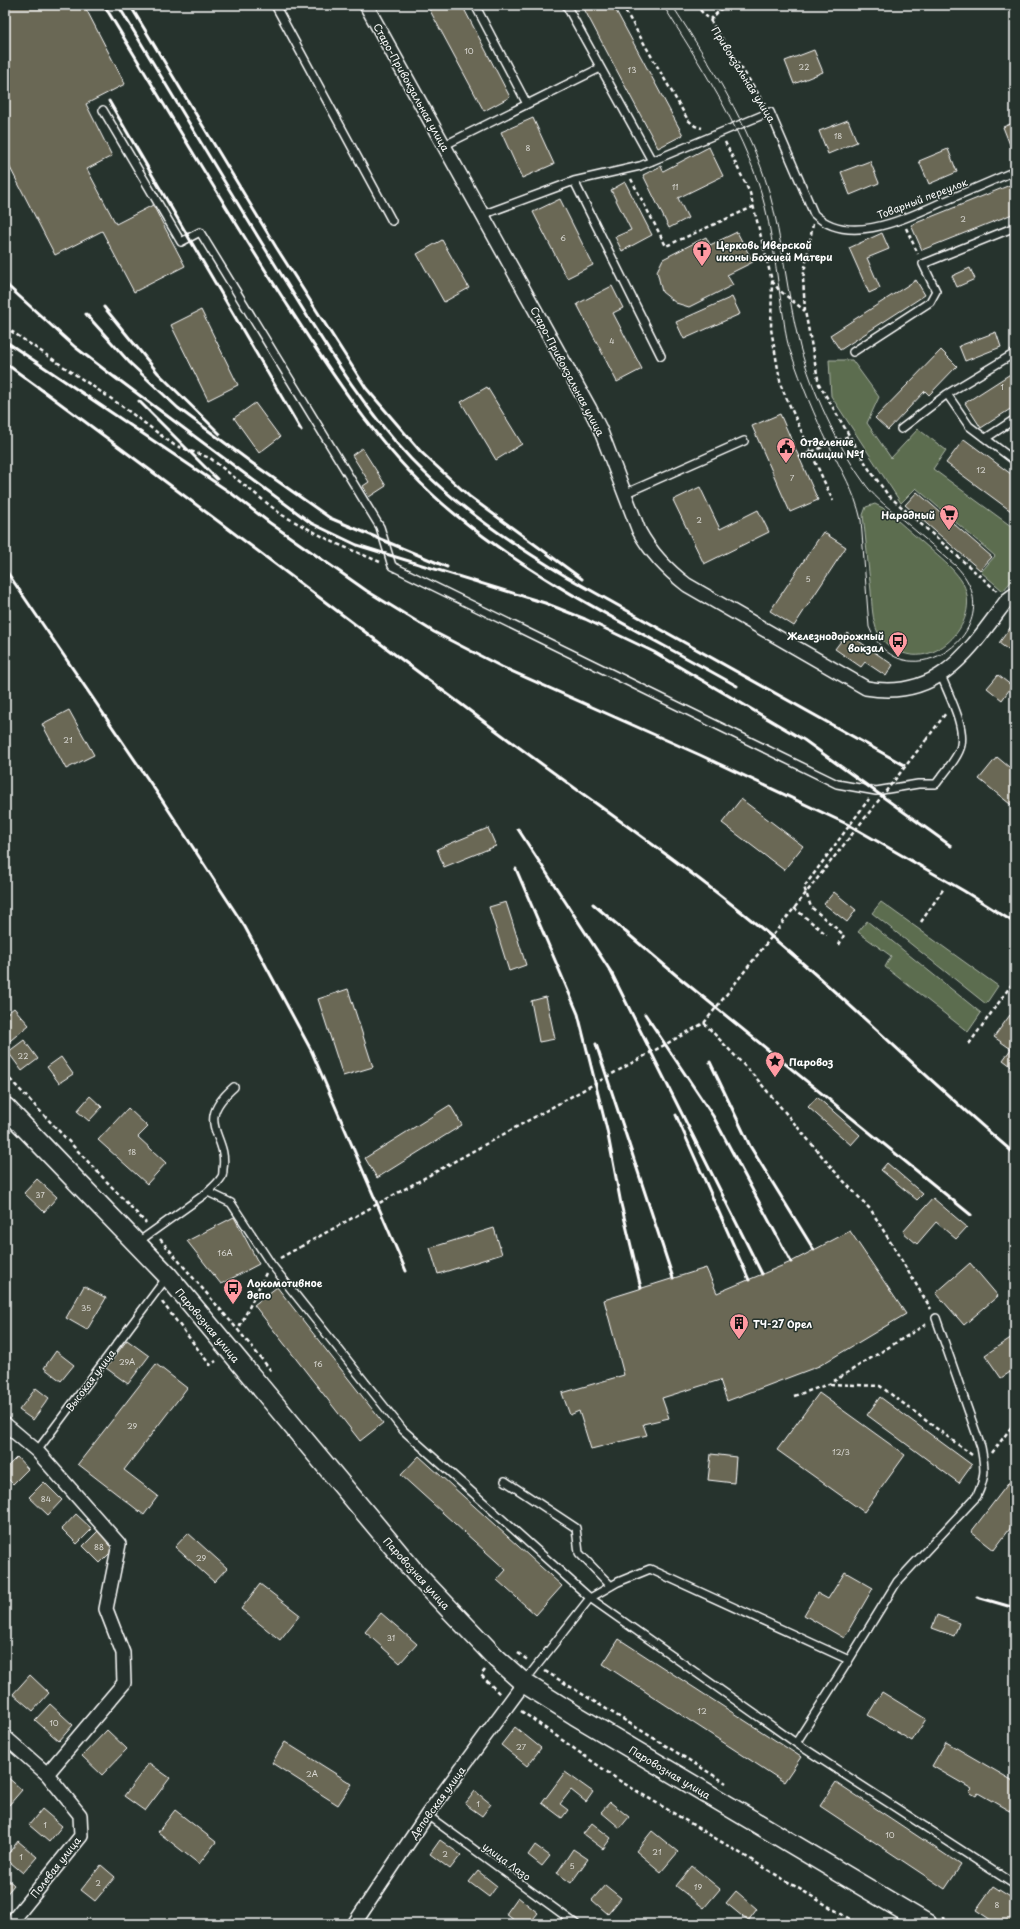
<svg xmlns="http://www.w3.org/2000/svg" width="1020" height="1929" viewBox="0 0 1020 1929" font-family="'Playpen Sans',sans-serif">
<rect width="100%" height="100%" fill="#26332d"/>
<filter id="ink" filterUnits="userSpaceOnUse"><feTurbulence type="fractalNoise" baseFrequency=".025" numOctaves="2"/><feDisplacementMap in="SourceGraphic" scale="8" xChannelSelector="R" yChannelSelector="G"/><feConvolveMatrix kernelMatrix="1 2 1 2 8 2 1 2 1" color-interpolation-filters="sRGB"/></filter>
<g filter="url(#ink)">
<path fill="#5b6d50" stroke="#adb6a8" d="M829,360H852L879,397L867,423L891,458L918,429L946,450L933,469L1015,529V577L1003,591L981,572L995,556L916,488L901,503L831,396Z
M875,504L883,508C898,521 913,534 929,548C940,558 952,567 961,580C986,619 934,674 895,649C888,646 881,640 878,633C872,620 872,604 871,591C868,565 866,540 863,515L866,507Z
M881,902L998,986L986,1004L872,913Z
M867,921L981,1013L968,1032L885,967L891,956L858,932Z"/>
<path fill="#6b6754" stroke="#fff" d="M5,5H84L125,84L86,104L112,156L87,169L116,224L153,205L185,266L134,292L102,231L55,255L5,158Z
M427,5H462L510,97L484,111Z
M582,5H613L683,135L658,148Z
M814,50L823,72L794,84L785,61Z
M533,118L554,164L522,178L501,132Z
M848,120L857,142L828,154L819,131Z
M1015,122V149L1012,150L1003,127Z
M709,147L723,176L678,198L688,218L669,228L643,175L661,166L663,171Z
M948,149L957,172L929,184L919,161Z
M870,161L879,183L850,195L841,172Z
M625,182L652,235L622,251L615,237L631,230L611,190Z
M1015,183V213L922,250L911,225Z
M560,199L593,265L567,278L533,212Z
M737,232L753,262L727,275L733,285L689,307L676,303L662,292L657,271L663,259L706,237L710,245Z
M882,233L889,249L867,258L880,288L869,293L849,248Z
M442,240L469,288L444,302L417,254Z
M970,268L975,279L957,287L952,276Z
M916,280L925,295L840,350L830,335Z
M612,286L623,308L613,313L642,369L617,382L577,304Z
M732,297L740,314L684,339L676,322Z
M201,310L238,385L208,400L171,325Z
M996,332L1001,347L965,361L959,346Z
M941,350L957,366L929,395L925,391L888,430L875,418Z
M1015,371V406L981,428L965,403Z
M487,387L522,444L496,460L461,402Z
M255,403L280,437L259,453L234,418Z
M780,414L818,500L790,512L752,426Z
M964,439L1015,477V514L946,463Z
M362,448L386,486L369,497L363,486L369,482L352,455Z
M700,487L720,529L758,510L769,532L704,564L673,500Z
M917,492L992,557L980,570L905,505Z
M823,532L846,547L794,626L770,611Z
M1015,621V655L999,643Z
M847,633L893,665L886,676L865,662L861,667L835,649Z
M998,675L1012,686L1002,700L987,688Z
M69,710L94,755L66,769L42,724Z
M997,757L1015,772V808L979,779Z
M741,799L803,846L784,870L722,823Z
M488,828L496,846L444,867L437,849Z
M834,892L856,910L847,922L824,904Z
M506,902L526,965L509,971L489,907Z
M348,989L373,1067L343,1076L318,999Z
M546,997L555,1039L539,1042L531,1001Z
M14,1008L29,1025L5,1045V1015Z
M1010,1015L1015,1018V1069L1003,1060L1011,1049L994,1037Z
M24,1040L38,1059L22,1071L8,1052Z
M61,1057L73,1074L59,1083L47,1067Z
M90,1096L102,1107L89,1121L77,1111Z
M817,1097L860,1135L851,1145L808,1107Z
M450,1105L462,1125L377,1178L365,1158Z
M128,1108L148,1127L138,1137L166,1163L147,1184L98,1140Z
M887,1163L923,1194L917,1200L881,1170Z
M37,1179L57,1197L44,1212L24,1193Z
M933,1198L967,1227L956,1239L936,1222L917,1244L903,1232Z
M234,1217L259,1264L221,1284L187,1241Z
M494,1228L502,1254L438,1274L430,1248Z
M850,1231L906,1314L819,1366L727,1401L720,1380L662,1398L669,1418L643,1424L647,1435L591,1449L579,1411L570,1415L562,1393L624,1375L604,1300L706,1268L717,1293L791,1262Z
M970,1263L998,1296L964,1325L936,1293Z
M84,1286L106,1298L87,1330L66,1318Z
M277,1287L383,1423L360,1441L254,1305Z
M1015,1335V1369L1001,1378L985,1355Z
M127,1340L149,1356L128,1384L106,1368Z
M56,1351L74,1365L61,1381L44,1368Z
M156,1364L187,1388L124,1470L158,1496L144,1515L78,1464Z
M36,1388L49,1398L33,1420L19,1410Z
M819,1393L905,1455L864,1512L777,1450Z
M880,1397L972,1465L959,1483L867,1415Z
M711,1454L736,1457L734,1483L708,1480Z
M419,1456L562,1586L536,1615L497,1580L506,1570L401,1475Z
M17,1457L28,1469L13,1484L5,1476V1469Z
M1014,1476L1015,1528L1012,1526L994,1550L971,1532Z
M44,1482L62,1500L48,1515L29,1497Z
M76,1514L92,1529L77,1544L62,1529Z
M98,1531L115,1548L100,1563L83,1546Z
M188,1533L227,1568L214,1582L175,1547Z
M845,1572L873,1588L844,1638L804,1615L817,1593L828,1599Z
M260,1584L300,1615L280,1640L241,1609Z
M381,1613L417,1644L400,1663L365,1632Z
M937,1615L959,1623L954,1636L932,1628Z
M619,1639L801,1757L784,1782L603,1664Z
M30,1675L49,1693L33,1711L13,1694Z
M882,1692L926,1719L912,1741L868,1715Z
M50,1704L73,1725L59,1741L35,1720Z
M515,1727L541,1748L527,1766L501,1745Z
M107,1730L127,1749L102,1775L82,1756Z
M285,1742L352,1784L338,1805L272,1763Z
M946,1742L1015,1782V1809L1013,1813L978,1793L976,1796L969,1792L972,1789L932,1766Z
M149,1763L170,1778L145,1811L124,1796Z
M565,1772L593,1792L586,1802L571,1790L560,1804L568,1810L562,1818L542,1803Z
M5,1775L22,1790L9,1805L5,1802Z
M836,1782L961,1865L945,1889L820,1806Z
M475,1791L491,1804L482,1816L465,1804Z
M610,1802L629,1817L620,1828L601,1812Z
M42,1809L62,1826L49,1842L29,1825Z
M175,1810L216,1842L199,1864L158,1832Z
M592,1823L611,1838L603,1849L583,1834Z
M652,1831L678,1852L661,1872L636,1851Z
M440,1840L461,1855L450,1869L430,1854Z
M18,1841L37,1857L23,1873L5,1858Z
M535,1845L550,1856L542,1866L528,1855Z
M573,1849L588,1859L571,1883L557,1873Z
M101,1865L115,1877L95,1901L81,1890Z
M692,1866L720,1889L704,1908L676,1886Z
M478,1871L497,1886L489,1897L469,1882Z
M5,1877L14,1885L5,1896Z
M605,1885L621,1898L608,1914L592,1900Z
M993,1886L1015,1900V1924H997L976,1910Z
M736,1891L757,1909L748,1921L726,1903Z
M518,1897L538,1913L529,1924H519L506,1914Z"/>
<g fill="none" stroke-linecap="round" stroke-linejoin="round">
<defs>
<path id="service" d="M275,5L392,221
M475,5L527,104
M566,5L652,161
M103,110L181,242L200,232L380,527L392,566L837,784L876,791L918,784H936C943,774 959,757 961,745C965,724 948,694 941,675
M443,146L600,68
M574,181L661,356
M482,215L574,181L640,166L770,112L814,214C849,248 908,217 945,201C968,191 992,181 1015,171
M853,352L930,302L936,291L923,264L1015,227
M947,394L969,426L1015,461
M901,429L947,394L1015,353
M986,438L1015,419
M624,494L744,441
M208,1192C212,1188 218,1183 221,1178C223,1176 223,1172 223,1169C229,1134 192,1124 234,1087
M138,1242L208,1192L231,1203L271,1264L403,1430L590,1598L524,1682
M936,1318L981,1447C985,1468 986,1476 977,1496L897,1582L849,1660L650,1569L618,1582L590,1598L796,1743L1015,1885
M37,1451L167,1277
M505,1481L576,1528L579,1553L611,1586
M796,1743L849,1660
M427,1815L576,1924"/>
<path id="minor" d="M366,5L590,409L600,429L639,531C651,553 666,569 687,585L866,688C939,701 969,651 1007,600L1015,594
M5,1424L37,1451L119,1544L106,1609L123,1653L124,1683L47,1774
M5,1737L47,1774L80,1815L81,1836L10,1924
M354,1924L427,1815L524,1683"/>
<path id="secondary" d="M5,1107L168,1276L416,1574L496,1658L524,1683L575,1715L927,1924"/>
</defs>
<use href="#service" stroke="#fff" stroke-width="10"/>
<use href="#minor" stroke="#fff" stroke-width="16"/>
<use href="#secondary" stroke="#fff" stroke-width="22"/>
<path stroke="#fff" stroke-width="2.5" stroke-dasharray="4 3" stroke-linecap="butt" d="M622,5L688,120L695,126L702,128
M695,5L710,20L765,104
M710,20L725,5
M725,142L750,193L772,281L771,329L781,386L833,501
M631,179L666,246L755,206
M813,224L803,278L805,311L819,384L869,469L888,495L998,592
M906,228L918,254
M772,281L779,290L805,311
M5,327L119,404L174,445L210,458L282,515L335,543L380,562
M799,457L849,436
M926,740L946,713
M794,908L827,935
M921,922L944,888
M839,945L844,935L811,907L804,887L869,799
M704,1023L757,1079L837,1174L871,1210L931,1309
M969,1044L1012,984
M5,1074L146,1223
M160,1239L238,1330
M280,1258L300,1247
M266,1273L238,1330L273,1373
M162,1302L210,1365L216,1361
M830,1384L880,1386L972,1455
M794,1396L829,1384L928,1323
M992,1453L1015,1422
M518,1653L529,1661
M485,1670L481,1675L500,1694
M545,1671L726,1783
M521,1711L620,1781L858,1924
M942,1917L953,1924"/>
<use href="#service" stroke="#26332d" stroke-width="7"/>
<use href="#minor" stroke="#26332d" stroke-width="13"/>
<use href="#secondary" stroke="#26332d" stroke-width="19"/>
<path stroke="#fff" stroke-width="1" d="M663,5C700,65 740,124 761,192C773,232 776,274 783,314C785,327 786,341 791,353C802,385 814,415 829,445C841,470 855,492 861,520L869,627C903,708 1017,628 956,566C937,549 917,532 897,515C885,505 872,495 863,481C837,445 812,390 800,347C787,295 783,242 769,191C749,124 710,64 672,5"/>
<path stroke="#fff" stroke-width="3" d="M104,5C163,102 220,200 281,295C332,374 382,455 456,515C541,585 642,632 737,686
M118,5C175,99 231,194 289,287C326,346 363,408 411,459C457,507 511,543 567,577L904,765
M130,5L276,247L366,388L421,452L470,497L582,579
M109,101L301,430
M5,281L9,287L75,347L118,380
M104,307L158,373L220,434
M86,314L130,363L178,408L252,463L330,518L447,567
M5,341L231,493L270,523L367,591L434,632L502,667L700,755L849,825L964,891L1015,923
M5,363C162,477 315,595 470,711C566,784 667,851 760,927C848,999 928,1081 1015,1154
M115,377L311,523L357,545L545,603L585,619L654,652L804,740L951,846
M139,401L217,479
M5,569L162,800L245,927L311,1050L406,1271
M518,829L611,972L762,1274
M516,869L578,1014L607,1130L621,1204L641,1288
M593,904L676,975L971,1215
M645,1014L713,1116L791,1262
M596,1044L673,1278
M710,1062L750,1146L814,1250
M676,1115L749,1280
M977,1597L1015,1608"/>
<path stroke="#fff" stroke-width="2.5" stroke-dasharray="4 3" stroke-linecap="butt" d="M300,1247L704,1023L926,740"/>
</g>
</g>
<defs>
<symbol id="church-pin" viewBox="-11 -11 22 30"><path d="M0 17L-7.5 6A9.5 9.5 0 1 1 7.5 6Z" fill="#ff9aa2" stroke="#26332d"/><path d="M-1.2-6h2.4v3.5h3.3v2.4h-3.3V6h-2.4V-.1h-3.3v-2.4h3.3Z" fill="#111"/></symbol>
<symbol id="civic-pin" viewBox="-11 -11 22 30"><path d="M0 17L-7.5 6A9.5 9.5 0 1 1 7.5 6Z" fill="#ff9aa2" stroke="#26332d"/><path d="M-.6-6.5H3V-4.5H.6V-3L4-1V1h2V6H-6V1h2V-1L-.6-3ZM-1.2 2.5V6h2.4V2.5Z" fill="#111"/></symbol>
<symbol id="supermarket-pin" viewBox="-11 -11 22 30"><path d="M0 17L-7.5 6A9.5 9.5 0 1 1 7.5 6Z" fill="#ff9aa2" stroke="#26332d"/><path d="M-6-5.5h2.5l.6 2H6L4.5 2H-2.5L-4.4-4H-6ZM-1.5 3.2a1.3 1.3 0 1 0 .1 0ZM3 3.2a1.3 1.3 0 1 0 .1 0Z" fill="#111"/></symbol>
<symbol id="bus-pin" viewBox="-11 -11 22 30"><path d="M0 17L-7.5 6A9.5 9.5 0 1 1 7.5 6Z" fill="#ff9aa2" stroke="#26332d"/><path d="M-5-6H5V4H4V6H2V4H-2V6H-4V4H-5ZM-3.5-4V0h7V-4ZM-3.5 1.2v1.5H-2V1.2ZM2 1.2v1.5H3.5V1.2Z" fill="#111"/></symbol>
<symbol id="sight-pin" viewBox="-11 -11 22 30"><path d="M0 17L-7.5 6A9.5 9.5 0 1 1 7.5 6Z" fill="#ff9aa2" stroke="#26332d"/><path d="M0-6L1.8-2.2L6-1.7L2.9 1.2L3.7 5.4L0 3.3L-3.7 5.4L-2.9 1.2L-6-1.7L-1.8-2.2Z" fill="#111"/></symbol>
<symbol id="building-pin" viewBox="-11 -11 22 30"><path d="M0 17L-7.5 6A9.5 9.5 0 1 1 7.5 6Z" fill="#ff9aa2" stroke="#26332d"/><path d="M-4-6H4V6H1V3H-1V6H-4ZM-2.5-4.3h1.7v1.8h-1.7ZM.8-4.3h1.7v1.8H.8ZM-2.5-1h1.7V.8h-1.7ZM.8-1h1.7V.8H.8Z" fill="#111"/></symbol>
</defs>
<g fill-rule="evenodd">
<use href="#church-pin" x="691" y="239" width="22" height="30"/>
<use href="#civic-pin" x="775" y="436" width="22" height="30"/>
<use href="#supermarket-pin" x="938" y="503" width="22" height="30"/>
<use href="#bus-pin" x="887" y="630" width="22" height="30"/>
<use href="#sight-pin" x="764" y="1050" width="22" height="30"/>
<use href="#bus-pin" x="222" y="1277" width="22" height="30"/>
<use href="#building-pin" x="728" y="1312" width="22" height="30"/>
</g>
<g text-anchor="middle" dominant-baseline="central" stroke-width="3" stroke-linejoin="round" paint-order="stroke">
<g font-size="8" fill="#dad9d4">
<text x="469" y="51">10</text>
<text x="804" y="67">22</text>
<text x="632" y="70">13</text>
<text x="838" y="136">18</text>
<text x="528" y="148">8</text>
<text x="675" y="187">11</text>
<text x="963" y="219">2</text>
<text x="563" y="238">6</text>
<text x="612" y="341">4</text>
<text x="1002" y="387">1</text>
<text x="981" y="470">12</text>
<text x="792" y="478">7</text>
<text x="699" y="520">2</text>
<text x="808" y="579">5</text>
<text x="68" y="740">21</text>
<text x="23" y="1056">22</text>
<text x="132" y="1152">18</text>
<text x="40" y="1195">37</text>
<text x="225" y="1253">16А</text>
<text x="86" y="1308">35</text>
<text x="127" y="1362">29А</text>
<text x="318" y="1364">16</text>
<text x="132" y="1426">29</text>
<text x="841" y="1452">12/3</text>
<text x="46" y="1499">84</text>
<text x="99" y="1547">88</text>
<text x="201" y="1558">29</text>
<text x="391" y="1638">31</text>
<text x="702" y="1711">12</text>
<text x="54" y="1723">10</text>
<text x="521" y="1747">27</text>
<text x="312" y="1774">2А</text>
<text x="478" y="1804">1</text>
<text x="45" y="1825">1</text>
<text x="890" y="1835">10</text>
<text x="657" y="1852">21</text>
<text x="445" y="1854">2</text>
<text x="21" y="1857">1</text>
<text x="572" y="1866">5</text>
<text x="98" y="1883">2</text>
<text x="698" y="1887">19</text>
<text x="997" y="1905">8</text>
</g>
<g font-size="10" fill="#fff" stroke="#26332d">
<text transform="translate(744 74) rotate(58)">Привокзальная улица</text>
<text transform="translate(412 87) rotate(61)">Старо-Привокзальная улица</text>
<text transform="translate(922 198) rotate(-21)">Товарный переулок</text>
<text transform="translate(568 371) rotate(62)">Старо-Привокзальная улица</text>
<text transform="translate(208 1325) rotate(50)">Паровозная улица</text>
<text transform="translate(90 1380) rotate(-53)">Высокая улица</text>
<text transform="translate(417 1573) rotate(48)">Паровозная улица</text>
<text transform="translate(670 1772) rotate(31)">Паровозная улица</text>
<text transform="translate(437 1802) rotate(-54)">Деповская улица</text>
<text transform="translate(507 1861) rotate(36)">улица Лазо</text>
<text transform="translate(55 1867) rotate(-52)">Полевая улица</text>
</g>
<g font-size="10" font-weight="bold" fill="#fff" stroke="#26332d" text-anchor="start">
<text x="716" y="244">Церковь Иверской<tspan x="716" dy="12">иконы Божией Матери</tspan></text>
<text x="800" y="441">Отделение<tspan x="800" dy="12">полиции №1</tspan></text>
<text x="935" y="514" text-anchor="end">Народный</text>
<text x="884" y="635" text-anchor="end">Железнодорожный<tspan x="884" dy="12">вокзал</tspan></text>
<text x="789" y="1061">Паровоз</text>
<text x="247" y="1282">Локомотивное<tspan x="247" dy="12">депо</tspan></text>
<text x="753" y="1323">ТЧ-27 Орел</text>
</g>
</g>
<rect width="1020" height="1929" fill="none" stroke="#26332d" stroke-width="20"/>
<rect x="10" y="10" width="1000" height="1909" fill="none" stroke="#fff" stroke-width="1.5" filter="url(#ink)"/>
</svg>
